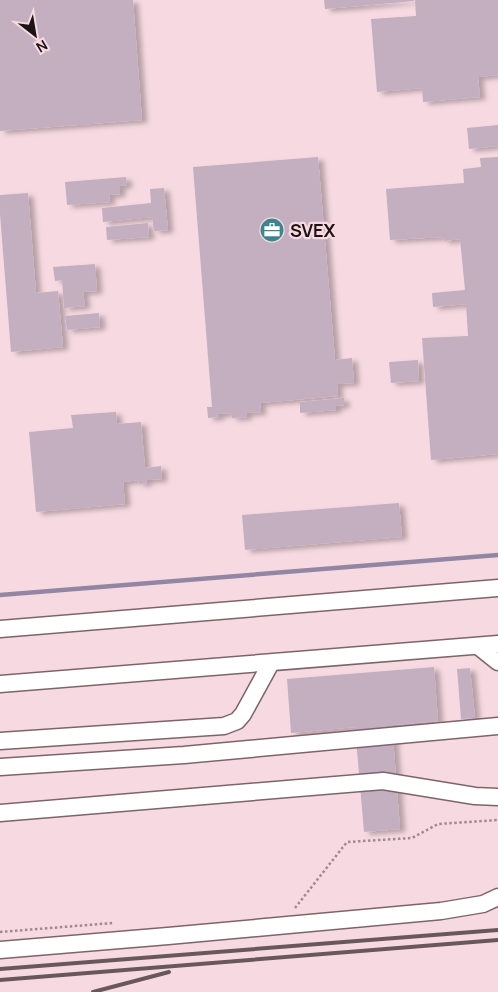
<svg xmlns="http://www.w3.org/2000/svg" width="498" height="992" viewBox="0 0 498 992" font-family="Manrope,sans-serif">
<defs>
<filter id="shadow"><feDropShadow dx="5.5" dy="3" stdDeviation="2.5" flood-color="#0004"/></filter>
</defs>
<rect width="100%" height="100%" fill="#f7dae1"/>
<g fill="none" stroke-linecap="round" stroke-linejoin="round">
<path stroke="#9386a4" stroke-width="4.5" d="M0,595L498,555"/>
</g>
<path fill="#c4afc0" filter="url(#shadow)" d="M0,0H133L142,120L0,131Z
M324,0H414V1L325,9Z
M415,0H498V75L478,77L480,97L423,102L422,88L377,92L371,19L416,16Z
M498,125V146L469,149L467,128Z
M318,157L335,360L352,358L354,383L337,384L338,396L260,403L261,412L246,413L247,417L232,418L231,413L219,414V417L208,418L207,407H212L193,167Z
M498,157V454L431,460L422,338L468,336L466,304L433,307L432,293L465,290L460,239L444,241L443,237L390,240L386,189L464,183L463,169L481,167L480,158Z
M126,177L127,185L120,186V194L109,195L110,202L67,205L65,182Z
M164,188L168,230L154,231L152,217L103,222L102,208L151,203L150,189Z
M28,193L36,293L58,291L63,347L11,352L0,214V195Z
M148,223L149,237L107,240L106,227Z
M95,264L97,291L83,292L85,306L64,308L62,280L55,281L53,267Z
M99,313L100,327L67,330L65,316Z
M418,360L419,381L391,383L389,362Z
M344,398V405L336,406V410L300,413V402Z
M116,412L117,424L141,422L145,468L161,466L162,479L146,480L147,483L139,484L138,480L123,482L125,504L36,512L29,432L73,428L71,415Z
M399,503L402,537L245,550L242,515Z
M434,667L438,721L392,725L400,829L364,832L355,727L291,733L287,679Z
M470,668L475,718L461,719L457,669Z"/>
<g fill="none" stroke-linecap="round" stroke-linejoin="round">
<defs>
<path id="minor" d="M0,629L498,588
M478,646L498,662
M0,684L498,644
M0,741L224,726L237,721L243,714L271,663
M0,767L184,755L498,726
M0,813L383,781L475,796L498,797
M0,950L168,936L441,911L483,904L498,897"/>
</defs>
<use href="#minor" stroke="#7d646b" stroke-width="19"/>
<path stroke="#9e898e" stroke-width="2.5" stroke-dasharray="2.5 2.5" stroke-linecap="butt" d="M295,908L347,842L412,838L438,824L498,820
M0,932L113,923"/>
<use href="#minor" stroke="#fff" stroke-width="16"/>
<path stroke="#68585c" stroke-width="4" d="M0,969L498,930
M0,980L498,940
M93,992L169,972"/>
</g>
<defs>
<symbol id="office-disc" viewBox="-11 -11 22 22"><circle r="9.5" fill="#3e848f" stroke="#f7dae1"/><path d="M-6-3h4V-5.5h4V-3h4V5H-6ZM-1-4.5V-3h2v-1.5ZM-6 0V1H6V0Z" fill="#fff"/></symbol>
</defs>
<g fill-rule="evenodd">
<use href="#office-disc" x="258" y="216" width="28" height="28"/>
</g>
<g text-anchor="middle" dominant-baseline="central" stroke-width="4.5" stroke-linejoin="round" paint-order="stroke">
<g font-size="18" font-weight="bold" fill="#1c1315" stroke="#f7dae1" text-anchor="start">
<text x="290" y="230">SVEX</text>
</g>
</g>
<g transform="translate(35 35) rotate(149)" stroke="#f7dae1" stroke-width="4" paint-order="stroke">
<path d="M0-4L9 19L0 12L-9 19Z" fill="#1c1315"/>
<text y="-8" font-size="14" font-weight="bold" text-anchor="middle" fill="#1c1315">N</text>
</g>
</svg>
